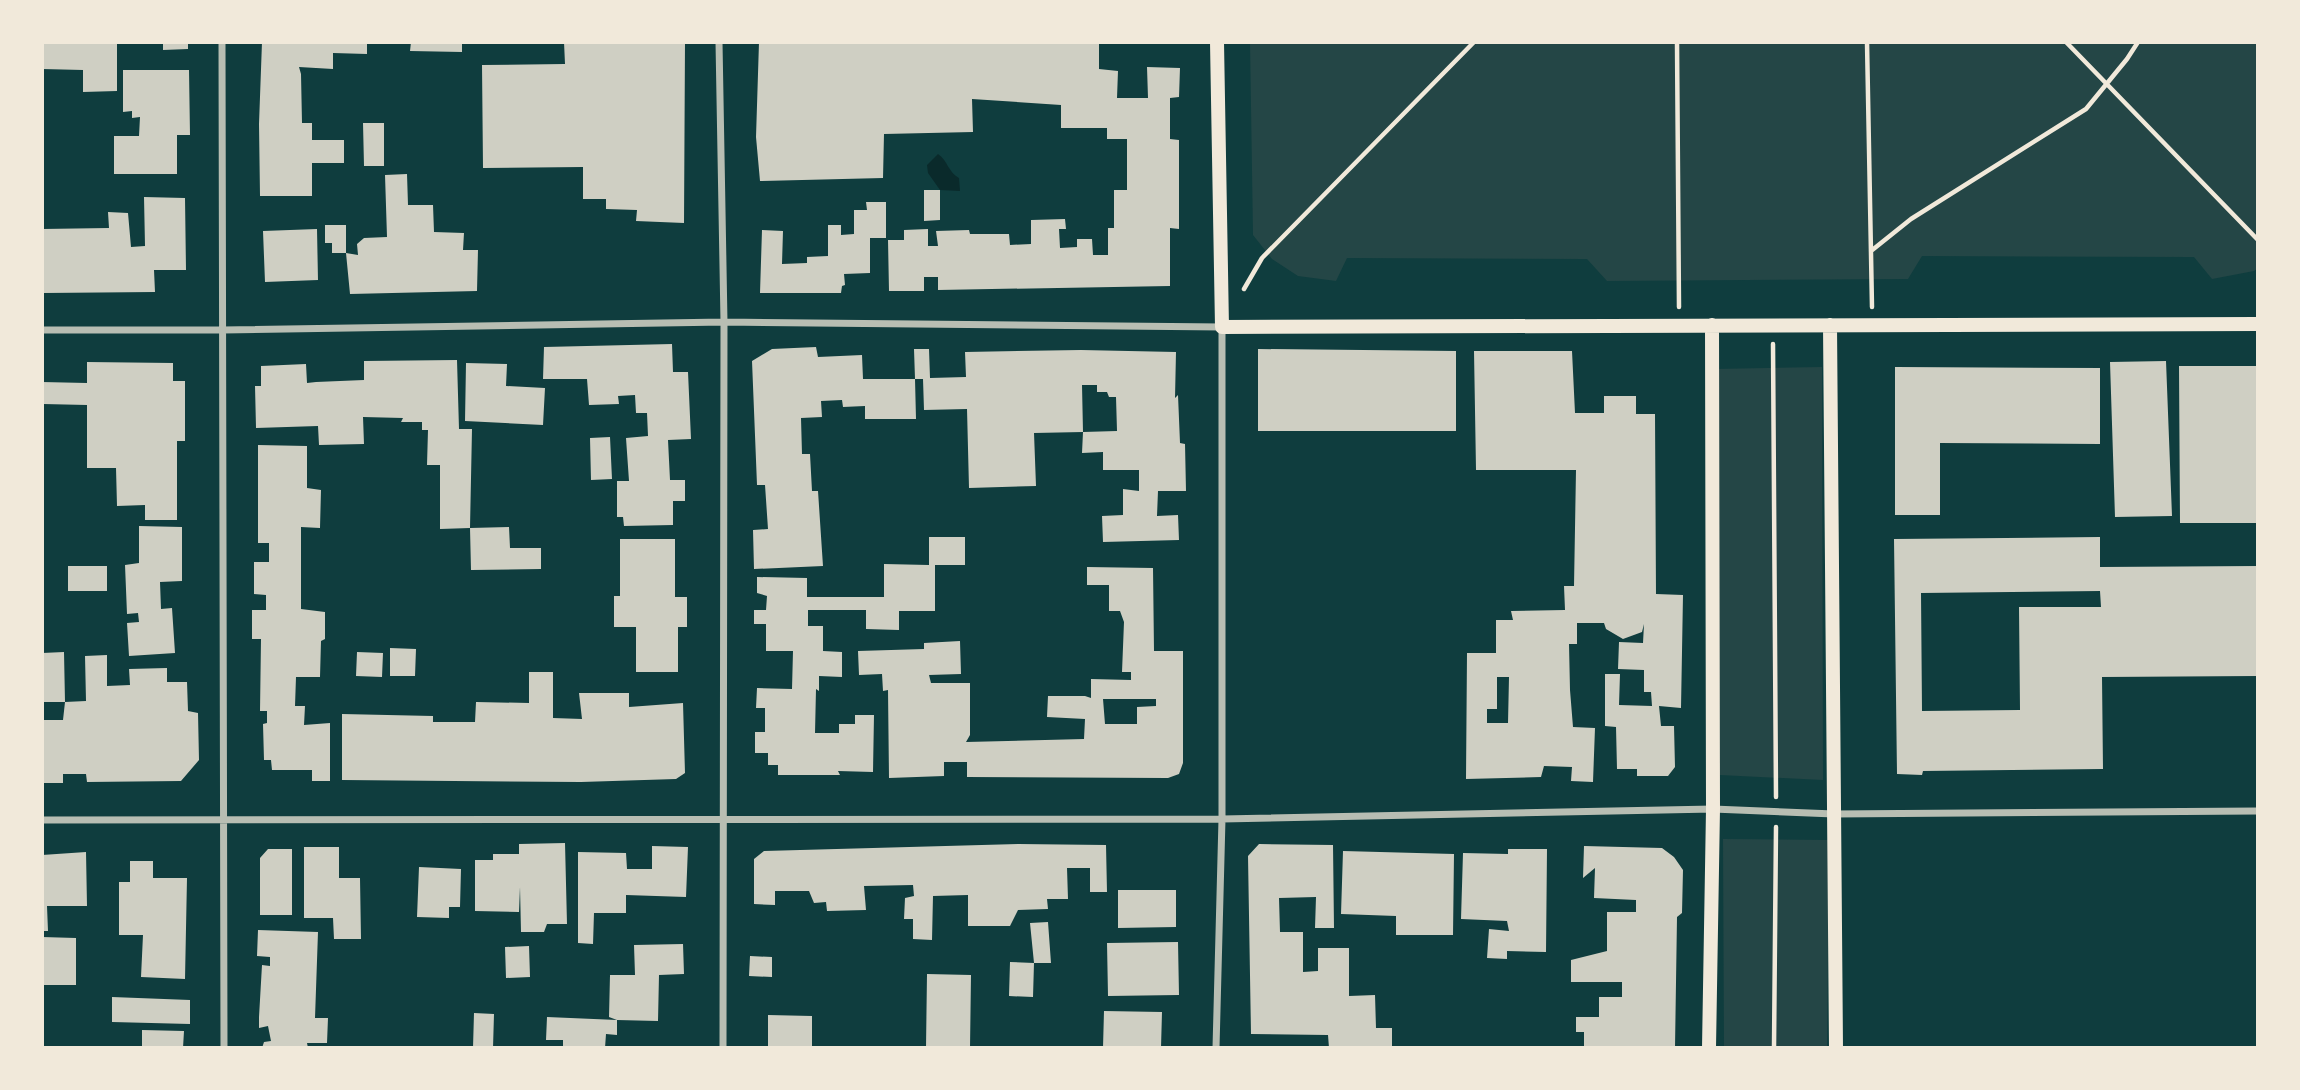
<svg xmlns="http://www.w3.org/2000/svg" width="2300" height="1090" viewBox="0 0 2300 1090" font-family="'PT Sans',sans-serif">
<rect width="100%" height="100%" fill="#0f3d3e"/>
<path fill="#244646" d="M1250,42H2258V268L2254,271L2212,279L2194,257L1922,256L1908,279L1607,281L1587,259L1347,258L1336,281L1298,276L1272,259L1253,235Z
M1822,367L1823,780L1720,775L1715,369Z
M1723,839L1829,840L1827,1048H1724Z"/>
<path fill="#0a2a2b" d="M938,154C948,161 948,172 959,178L960,191L940,190L928,173L927,165Z"/>
<path fill="#cfcfc3" fill-rule="evenodd" d="M42,42H117V91L83,92V70L42,69Z
M163,42H188V49L163,50Z
M262,42H367V54L333,53V69L299,67L301,74L302,123H312V140H344V163H312V196H260L259,124Z
M411,42H462V52L410,51Z
M564,42H685L684,223L636,221L637,210L606,209V199H583V167L483,168L482,65L565,64Z
M759,42H1099V69L1118,71L1117,98H1148L1147,67L1180,68L1179,97L1170,98V139L1179,140V229L1170,228V286L938,290V277H924V291H889L888,240H904V230L928,229V246H938L936,231L969,230L970,234H1009L1010,245L1031,244V220L1065,219L1066,229H1059L1060,248L1077,247V239H1092L1093,255H1108V228H1114V190H1127V139H1107V128H1061V105L972,99L973,132L884,134L883,178L760,181L756,137Z
M123,70H189L190,135H177V174H114V136H139L140,117L132,118V111L123,112Z
M363,123H384V166H364Z
M407,174L408,205H433L434,232L464,233L463,250H478L477,291L350,294L346,253H332V243H325V225H346V253L358,255L357,244L364,238L387,237L385,175Z
M924,190H940V220L924,221Z
M144,197L185,198L186,270H154L155,292L44,293L42,229L109,228L108,212L128,213L131,247L145,246Z
M866,202H886V238H870V273L844,274L845,285L842,286L841,293H760L762,230L783,231L782,264L807,263V257L828,256V225H841V235L854,234V210H867Z
M317,229L318,280L265,282L263,231Z
M672,344L673,372H688L691,439L668,440L670,480H685V501H673V525L624,526L623,517H617V481H629L626,438L648,436L647,413H636L635,395L618,396L619,404L589,405L587,379H543L544,347Z
M816,347L818,357L862,355L863,379H915L916,419H865V406L843,407L842,400L821,401L822,417L801,418L802,454H810L812,491H818L823,566L754,569L753,530L768,529L765,485H757L752,361L772,349Z
M914,349H929L930,378L966,377L965,352L1081,350L1176,352L1175,398L1178,395L1180,443L1185,444L1186,491H1158L1157,516L1178,515L1179,540L1103,542L1102,516L1123,515V489L1139,491V470H1103V452L1082,453L1083,432L1117,431L1116,397H1109L1107,392H1097V385H1082L1083,432L1034,433L1036,486L969,488L967,409L924,410L923,379H915Z
M1258,349L1456,351V431H1258Z
M1474,351H1572L1575,413H1604V396H1636V414H1655L1656,594L1683,595L1681,708L1659,706L1661,726H1674L1675,767L1668,776H1637V769H1617L1616,727L1605,726V674H1620L1619,705L1652,706L1651,692H1644V670L1618,669L1619,642L1643,643L1644,624L1642,632L1623,639L1606,629L1604,623H1577V644H1569L1570,690L1573,727L1595,728L1593,782L1571,781L1572,767L1544,766L1541,777L1466,779L1467,653H1496V620H1513L1511,611L1565,610L1564,586H1574L1576,470H1476ZM1497,677H1509L1508,723H1487V709H1497Z
M457,360L459,429H472L470,528L440,529V465H427L428,430H422V422H401L403,418L363,417L364,444L319,445L318,426L256,428L255,386H261V366L306,364L307,383L316,382L364,380V361Z
M2166,361L2172,516L2115,517L2110,362Z
M87,362L173,363V381H185V441H177V520H145V505L117,506L116,468H87V405L43,404L42,382L87,383Z
M466,363L507,364L506,386L545,388L543,425L465,421Z
M2179,366H2258V523H2180Z
M1895,367L2100,368V444L1940,443V515H1895Z
M610,437L612,479L591,480L590,438Z
M258,445L307,446V488L321,490L320,528L301,527V609L325,612V639L321,641L320,677H296L295,706H305L304,725L330,723V781H312V770H272L271,760H264L263,724L267,723V711H260L261,639H252V610H266V595L254,594V562H269V543H258Z
M139,526L182,527V581L160,582L161,609L172,608L175,653L129,656L127,623L139,622L138,613L127,614L125,565L139,563Z
M509,527L510,548H541V569L471,570L470,528Z
M929,537H965V565H935V611H899V630L866,629V610H808V626H823V651L842,652V677L819,676V691L816,689L815,733H839V724H855V715H874L873,772L838,771L840,775H778V765H768V753H755V732H765V708H756L757,688L792,689L793,651H766V624H754V610H766L767,596L757,593V577L807,578V597H884V564L929,565Z
M2100,537V567L2258,566V676L2102,677L2103,769L1923,771L1922,775L1897,774L1894,539ZM2100,591L2101,607H2019L2020,710L1922,711L1921,593Z
M620,539H675V597H687V627H678V672H636V627H614V596H620Z
M68,566H107V591H68Z
M1087,567L1153,568L1154,651H1183V763L1179,774L1168,778L967,777V762H944V776L889,778L888,690L883,691L882,674L859,675L858,651L924,649V643L960,641L961,674L929,675L931,683H970V735L966,742L1084,739L1085,719L1047,717L1048,696H1085L1091,698V679L1131,680V672H1122L1124,622L1120,611H1109V585H1087ZM1103,699H1156V706L1137,707V724H1105Z
M390,648L416,649L415,676H390Z
M64,652L65,702H42V653Z
M357,652L383,653L382,677L356,676Z
M107,655V686L130,685L129,669L167,668V682H187L188,711L198,713L199,760L181,781L87,782L86,774H63V783H42V720H63L65,702L86,701L85,656Z
M529,672H553V718L582,719L579,693H629V707L683,703L685,773L676,779L581,782L342,780V714L433,716V722H475L476,702L529,703Z
M565,843L567,924H547L544,932H521L520,887L519,912L475,911V860H493V854H519V844Z
M1018,844L1106,845L1107,892H1090V868H1067L1068,899H1047L1048,909L1018,910L1010,926H968V895L933,896L932,940L913,939V919H904L905,898L914,896L913,885L864,886L866,910L827,911L826,902L814,903L809,891H775V905L754,904V859L764,851Z
M1259,844L1333,845L1334,928H1315L1316,897L1279,898L1280,932H1303V972L1318,971V948H1349V996L1375,995L1376,1028H1392V1048H1329L1328,1035L1251,1034L1248,856Z
M652,846L688,847L686,897L626,895V913H594L593,944L578,943V852L626,853L627,869H652Z
M1584,846L1662,848L1674,857L1683,870L1682,913L1677,917L1675,1048H1584V1032H1576V1017H1599V997H1622V982H1571V960L1607,951V912H1636V900L1594,898L1595,868L1583,878Z
M304,847H339V878H360L361,939H334L333,918H304Z
M268,849H292V915H260V858Z
M1508,849H1547L1546,952L1507,951V959L1487,958L1489,929L1509,931L1507,921L1461,919L1463,853L1508,854Z
M1343,851L1454,854L1453,935H1396V916L1341,914Z
M86,852L87,906H47L48,931H42V855Z
M130,861H153V878H187L185,979L141,977L143,935H119V882H130Z
M419,867L461,869L460,907H449V918L417,917Z
M1118,890H1176V927L1118,928Z
M1048,922L1051,963H1034L1033,997L1009,996L1010,962L1034,963L1030,923Z
M258,930L318,932L315,1018H328L327,1043H307L308,1048H262L264,1042L271,1041L268,1026L259,1028V1017L262,965L270,966V957L257,956Z
M42,937L76,938V985H42Z
M1178,942L1179,995L1108,996L1107,943Z
M683,944L684,974L659,975L658,1021L617,1020L609,1017L610,975H635L634,945Z
M529,946L530,977L506,978L505,947Z
M750,956L772,957V977L749,976Z
M927,974L971,975L970,1048H926Z
M112,997L190,1000V1024L112,1022Z
M1104,1011L1162,1012L1161,1048H1103Z
M474,1013L494,1014L493,1048H473Z
M768,1015L812,1016V1048H768Z
M547,1017L617,1020V1035L606,1034L605,1048H563V1040H546Z
M142,1030L184,1031L183,1048H142Z"/>
<g fill="none" stroke-linecap="round" stroke-linejoin="round">
<path stroke="#f1e9da" stroke-width="4.5" d="M1677,42L1679,307
M1867,42L1872,307
M2066,42L2258,240
M1871,251L1911,219L2086,109L2127,59L2138,42
M1244,289L1262,258L1474,42
M1773,344L1776,797
M1774,1048L1776,827"/>
<path stroke="#b8beb3" stroke-width="7" d="M222,42L224,1048
M719,42L724,322L723,1048
M42,330H223L724,322L1222,327V819L1216,1048
M42,820L1222,819L1713,809L1834,814L2258,811"/>
<path stroke="#f1e9da" stroke-width="14" d="M1217,42L1222,327L2258,324
M1830,325L1836,1048
M1709,1048L1713,809L1712,325"/>
</g>
<rect width="2300" height="1090" fill="none" stroke="#f1e9da" stroke-width="88"/>
</svg>
